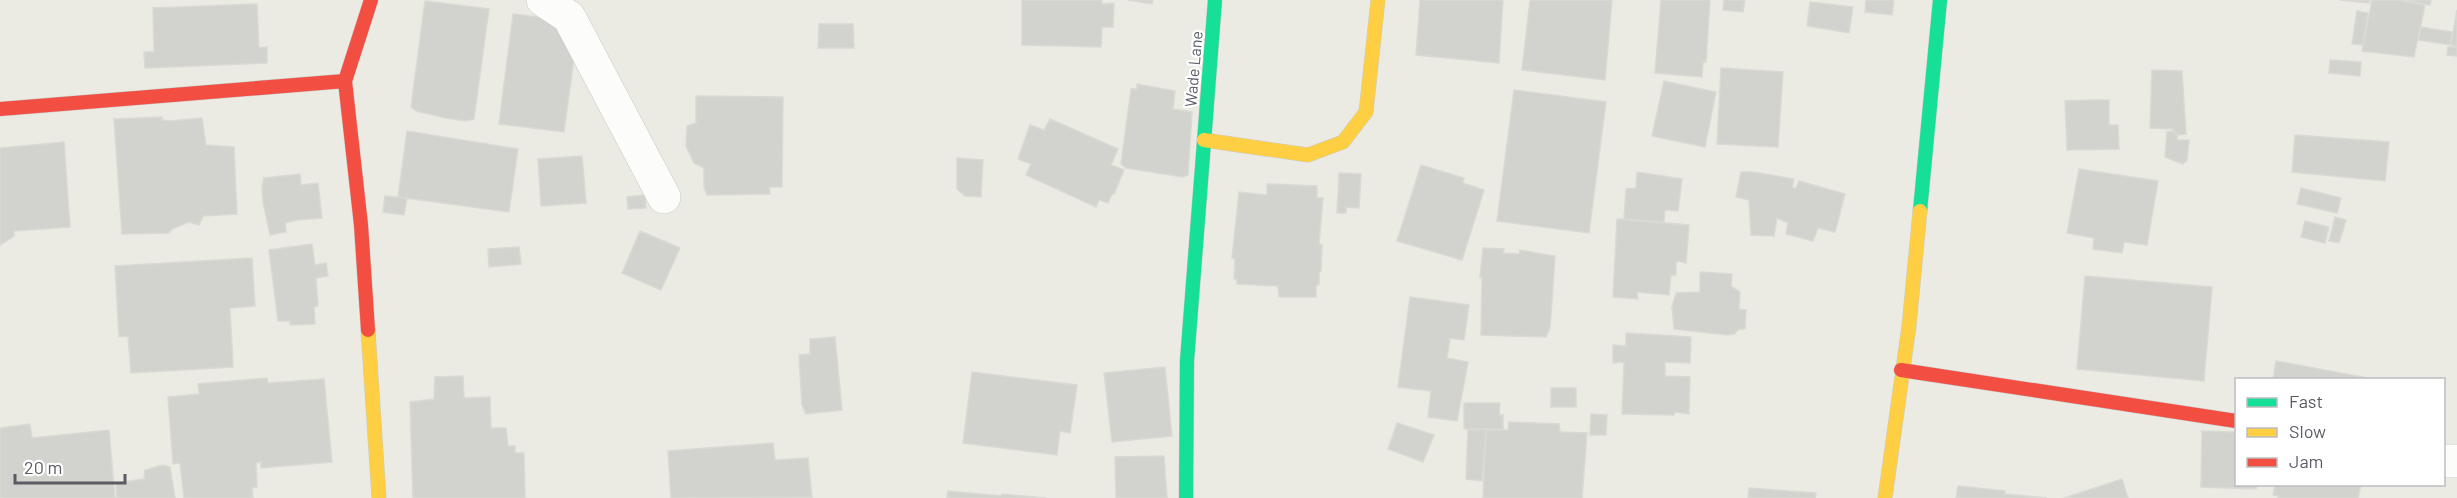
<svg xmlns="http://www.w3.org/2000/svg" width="2457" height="498" viewBox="0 0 2457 498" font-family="Barlow,sans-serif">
<rect width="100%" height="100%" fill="#ebebe4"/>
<path fill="#d2d2ce" stroke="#dadad4" stroke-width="1.5" d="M1022,0H1102V4L1114,3L1113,27H1102L1101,47L1022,45Z
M1128,0H1153L1152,4Z
M1420,0H1503L1499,63L1416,55Z
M1530,0H1612L1605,80L1522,70Z
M1661,0H1710L1706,62L1703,61L1702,77L1655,73Z
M1724,0H1745L1743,12L1723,10Z
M1866,0H1894L1892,15L1865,12Z
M2340,0H2370L2369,3Z
M2372,0H2399L2425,5L2414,57L2362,51Z
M2404,0H2431L2430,5Z
M425,1L489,9L474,119L466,121L446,118L416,111L411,107Z
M1810,2L1853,7L1849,33L1807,26Z
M257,4L259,48L267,47V63L145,68L144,52H154L153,8Z
M2457,10V46L2451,45Z
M2357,11L2368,13L2363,45L2352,44Z
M513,14L579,22L564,132L499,124Z
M819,24H853L854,48H818Z
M2421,27L2452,32L2450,45L2418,40Z
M2448,47H2457V56L2447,55Z
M2330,60L2361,62L2360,76L2329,73Z
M1721,68L1783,72L1778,147L1717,144Z
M2152,70L2182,71L2186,134L2177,135L2173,129L2150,128Z
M1664,81L1716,92L1705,147L1652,136Z
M1137,84L1175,91L1173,109L1192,112L1188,175L1183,177L1126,168L1121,164L1131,89H1137Z
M1514,90L1606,102L1589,233L1497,221Z
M696,96L783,97L782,187H769L770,194L707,195L704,187V168L694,163L686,146L687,126L696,123Z
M2092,100H2109V125H2118L2119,149L2067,150L2065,101Z
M162,117V120L170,121L202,118L206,145L234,147L237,214L203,216L199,225L189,222L172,229L169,233L122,234L114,119Z
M1050,119L1118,149L1111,165L1124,170L1114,194H1112L1108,203L1099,200L1096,207L1026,175L1031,164L1018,159L1030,125L1044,130Z
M407,131L518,149L509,212L398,197Z
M2173,131L2177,135V140H2189L2187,160L2183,164L2165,157L2167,132Z
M2295,135L2389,142L2385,181L2292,172Z
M64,142L70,227L14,231V236L0,245V148Z
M582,156L586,203L541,206L538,159Z
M957,158L983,160L981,197L965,196L957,189Z
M1421,165L1464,178L1463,183L1484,190L1462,260L1397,241Z
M2079,169L2158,181L2147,245L2124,242L2122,253L2093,249L2094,238L2067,233Z
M1637,172L1682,179L1678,211L1665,210L1664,222L1624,219L1626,189L1636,188Z
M1741,172H1753L1794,179L1792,187L1796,188L1799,181L1845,194L1835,232L1818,228L1813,241L1786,234L1788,223L1777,218L1774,236L1751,235L1749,200L1736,197Z
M1339,173L1361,174L1359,208L1346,207V213H1337Z
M300,174L301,185L318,183L322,218L297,220L285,223L286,232L270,235L263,202L262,187L264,178Z
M1267,184L1317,186V198H1323L1319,244L1322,245L1321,271L1319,273V284L1316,286V297H1279L1278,286L1237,284V279H1234L1235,259L1232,258L1239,192L1267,195Z
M2301,188L2341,198L2337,213L2297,204Z
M645,195L646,208L628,209L627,197Z
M385,196L407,198L404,215L383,212Z
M2335,217L2346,220L2339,243L2329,241Z
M1617,219L1689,225L1686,263L1678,261L1676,263V275H1671L1669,295L1637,292L1638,299L1613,297Z
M2305,221L2329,227L2325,243L2301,237Z
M640,231L680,248L661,290L622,273Z
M312,244L315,265L326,263L328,276L316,278L318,306L314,307L315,324L290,325V321H278L269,250Z
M519,247L521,264L489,267L488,249Z
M1483,248L1504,249L1503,253L1519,254L1520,250L1555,256L1550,328L1546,337L1481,335L1482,278L1480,277Z
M252,258L255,306L230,308L233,367L131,373L128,336L119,337L115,266Z
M1700,272L1732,274L1731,286L1740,292L1739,309L1746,310L1745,329H1739L1734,334L1728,335L1674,329L1672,307L1676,293L1700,292Z
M2085,276L2212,287L2204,381L2077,369Z
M1410,297L1469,305L1464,340L1450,338L1447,358L1468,362L1457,421L1428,417L1431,391L1398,387Z
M1626,333L1691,337L1690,363L1665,362V376L1690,377L1689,414L1675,412L1674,415L1622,414L1624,362L1613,363V345L1626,346Z
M835,337L842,410L806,414L802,405L799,355L810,354V339Z
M2276,361L2368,378V380H2273Z
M1165,367L1172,436L1112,442L1104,373Z
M972,372L1077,385L1070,433L1060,431L1057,455L963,443Z
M463,376L464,398L490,397L491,428H506L508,446H515V453H524L525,498H413L410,402L434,399L435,377Z
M267,378L268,383L324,379L332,462L261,468V462L256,463L257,487L252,488L253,498H184L180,463L173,464L168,397L199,394L198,384Z
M1551,388H1576V407H1551Z
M1464,403H1500L1499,415H1503V429H1464Z
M1591,414L1607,415L1606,435H1590Z
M1509,422L1559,424L1560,432L1587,433L1582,498H1483L1486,430H1508Z
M1397,423L1434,435L1423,462L1388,449Z
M30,424L32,438L109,430L115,498H0V428Z
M1486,429L1482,481L1466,479L1468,430Z
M2202,431L2236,432V484H2258L2256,489L2201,487Z
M773,443L775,460L808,458L812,497L671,498L668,451Z
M1164,456L1167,498H1116L1115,457Z
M163,465L170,467L175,498H117L116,483L144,479L145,470Z
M2122,479L2128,498H2064Z
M2275,484H2361L2358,498H2278V496L2273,495Z
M1958,486L2005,491V494L2047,498H1956Z
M1749,488L1816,493L1815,498H1748Z
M948,491L1001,496L1002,494L1046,498H947Z"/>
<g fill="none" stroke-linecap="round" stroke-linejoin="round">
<defs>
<path id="street" d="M543,0L569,17L664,197
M2444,461H2457"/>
<path id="fast" d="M1920,211L1940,0
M1186,498L1187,361L1215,0"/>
<path id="slow" d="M1204,140L1308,155L1343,142L1366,112L1378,0
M368,330L379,498
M1885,498L1909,326L1920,211"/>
<path id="jam" d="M0,109L345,81
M368,330L361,225L345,81L371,0
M1901,370L2236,421"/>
</defs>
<use href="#street" stroke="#c9c9c9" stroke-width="34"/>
<use href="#fast" stroke="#cacaca" stroke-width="15"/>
<use href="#slow" stroke="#cacaca" stroke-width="15"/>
<use href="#jam" stroke="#cacaca" stroke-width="15"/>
<use href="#street" stroke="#fcfcfb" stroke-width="33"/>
<use href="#fast" stroke="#16e098" stroke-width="14"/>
<use href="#slow" stroke="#ffcf43" stroke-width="14"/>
<use href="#jam" stroke="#f24e42" stroke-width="14"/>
</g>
<g text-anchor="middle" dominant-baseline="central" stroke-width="4.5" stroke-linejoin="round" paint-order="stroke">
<g font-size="16" fill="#5a5b64" stroke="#fff">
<text transform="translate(1193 69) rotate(-85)">Wade Lane</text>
</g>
</g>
<rect x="2235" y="378" width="210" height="108" fill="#ffffff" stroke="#bdbdc1" stroke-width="1.5"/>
<rect x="2247" y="398" width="30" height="9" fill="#16e098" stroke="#bdbdc1" stroke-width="1.5"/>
<text x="2289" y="408" font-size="18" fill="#5a5b64">Fast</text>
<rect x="2247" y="428" width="30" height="9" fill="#ffcf43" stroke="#bdbdc1" stroke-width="1.5"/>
<text x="2289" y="438" font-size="18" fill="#5a5b64">Slow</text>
<rect x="2247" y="458" width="30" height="9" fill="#f24e42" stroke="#bdbdc1" stroke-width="1.5"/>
<text x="2289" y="468" font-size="18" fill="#5a5b64">Jam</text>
<path d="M15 474v9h110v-9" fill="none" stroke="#5a5b64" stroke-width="3"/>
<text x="24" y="474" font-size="18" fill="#5a5b64" stroke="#ffffff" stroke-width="4.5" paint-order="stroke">20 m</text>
</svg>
